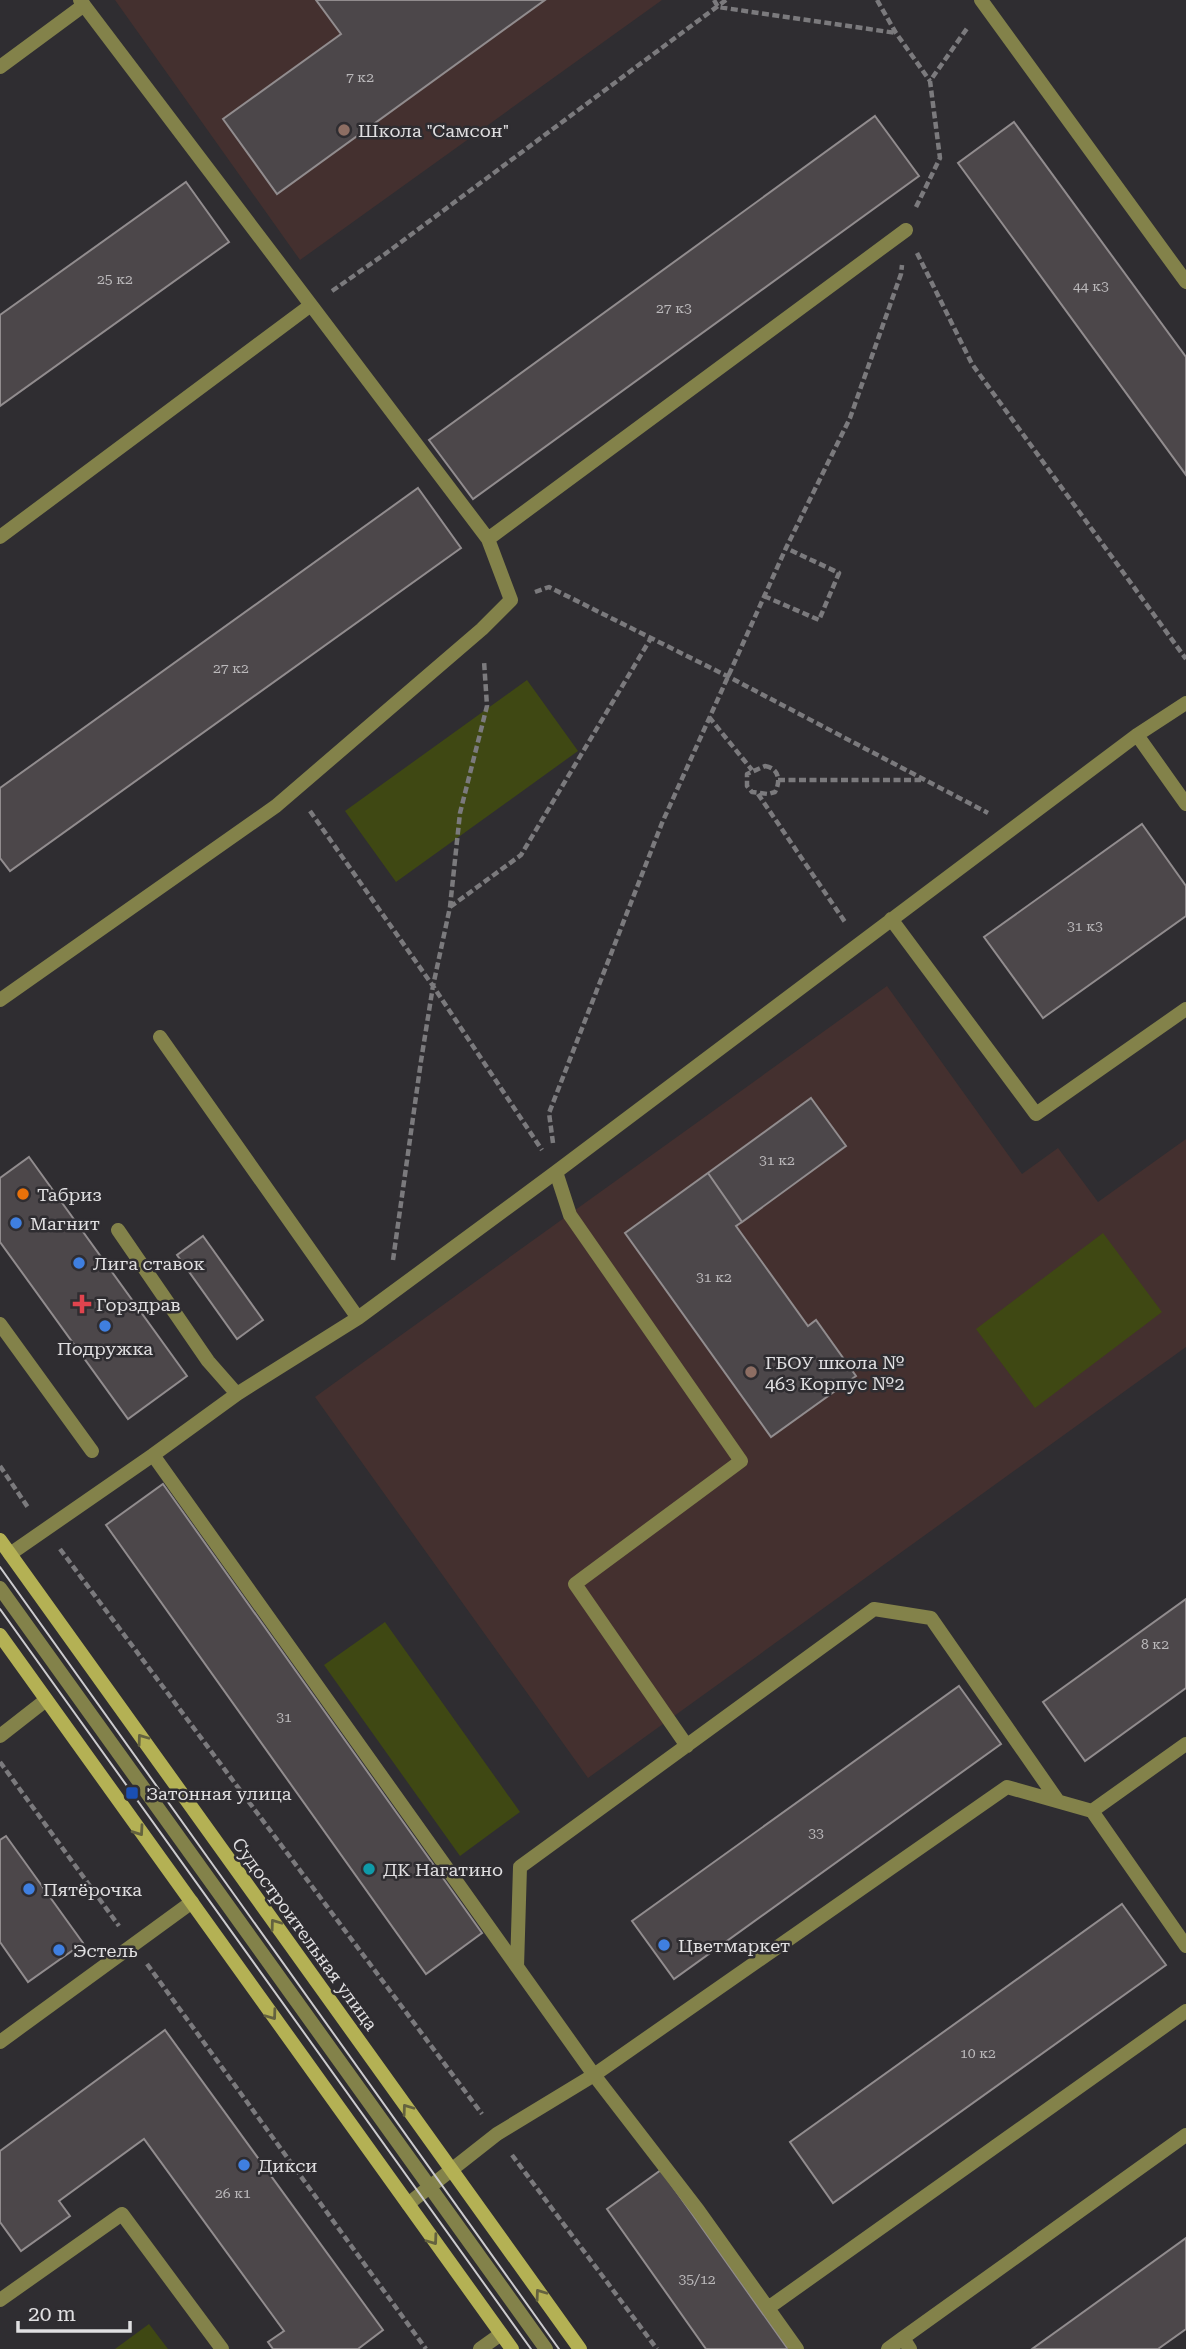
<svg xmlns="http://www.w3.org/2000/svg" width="1186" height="2349" viewBox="0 0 1186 2349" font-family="'Roboto Serif',serif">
<rect width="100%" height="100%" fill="#2f2d31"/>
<path fill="#44302f" d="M115,0H662L300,260Z
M887,986L1022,1174L1058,1148L1098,1202L1186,1139V1347L588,1778L315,1397Z"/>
<path fill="#3f4813" d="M527,680L578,751L396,882L345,811Z
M1103,1233L1162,1312L1035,1408L976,1329Z
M385,1622L520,1812L460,1856L324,1665Z
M149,2324L168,2349H115Z"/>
<path fill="#4c474a" stroke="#918c8e" stroke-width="2" d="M316,0H545L277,194L223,119L341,34Z
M875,116L919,176L473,499L429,440Z
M1014,122L1186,357V475L958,163Z
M186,182L229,242L0,406V315Z
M418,488L461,548L10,871L0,858V788Z
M1142,824L1186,886V916L1043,1018L984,937Z
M811,1098L846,1146L742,1222L708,1173Z
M29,1157L187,1376L128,1419L0,1242V1178Z
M708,1173L742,1222L736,1226L808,1326L816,1320L856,1376L771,1437L625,1233Z
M203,1236L263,1320L237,1339L177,1255Z
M163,1484L482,1933L426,1974L106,1525Z
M1186,1599V1688L1085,1761L1043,1702Z
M959,1686L1001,1744L674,1979L632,1921Z
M6,1836L83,1943L28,1982L0,1942V1840Z
M1122,1904L1166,1965L833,2203L790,2142Z
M165,2030L383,2330L358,2349H273L268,2342L284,2331L144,2139L59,2201L70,2216L21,2251L0,2222V2151Z
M661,2170L788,2349H706L607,2209Z
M1186,2238V2329L1158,2349H1032Z"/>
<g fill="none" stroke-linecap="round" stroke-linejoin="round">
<path stroke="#7b7a7d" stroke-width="4.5" stroke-dasharray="7 3.5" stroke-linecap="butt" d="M714,0L718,7L896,33
M877,0L896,33L930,81
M916,207L940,158L930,81L968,27
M917,253L972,364L1186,659
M332,291L385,254L726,0
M535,592L549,587L727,676L988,813
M764,596L819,620L839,573L786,548
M709,717L752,770
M765,766C779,768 781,781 775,792L768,794L752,792L747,786V774Z
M778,780H921
M758,794L845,922
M310,811L433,986L542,1150
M450,907L521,855L651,638
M553,1143L549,1113L662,823L786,548L850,418L901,274L902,265
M393,1260L421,1061L433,986L450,907L460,813L487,706L484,661
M0,1466L29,1509
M60,1549L482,2114
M0,1762L119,1926
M147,1964L426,2349
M512,2155L657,2349"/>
<path stroke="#83824a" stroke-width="14" d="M981,0L1186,282
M0,67L84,5
M311,305L488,539
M0,537L311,305L80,0
M1137,735L1186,804
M891,919L1036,1114L1186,1009
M0,1000L276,806L482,629L511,600L488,539L906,230
M160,1037L358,1318
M556,1172L570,1215L741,1461L575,1584L687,1746
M118,1230L208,1361L237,1394
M0,1324L92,1451
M153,1455L594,2075L698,2210L797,2349
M10,1554L153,1455L237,1394L358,1318L556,1172L1137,735L1186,703
M0,1588L546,2349
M0,1736L46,1700
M1092,1811L1186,1946
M517,1967L520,1867L874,1609L931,1618L1058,1801
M0,2042L192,1902
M408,2204L497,2134L594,2075L1007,1787L1092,1811L1186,1744
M0,2300L122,2214L222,2349
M768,2308L1186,2011
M480,2349L501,2334
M888,2349L903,2338
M910,2349L903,2338L1186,2135"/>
<path stroke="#b4b154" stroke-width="14" d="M0,1540L580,2349
M0,1635L512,2349"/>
<path stroke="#cccbce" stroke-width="2" d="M0,1567L559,2349
M0,1609L531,2349"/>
</g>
<defs><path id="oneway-chevron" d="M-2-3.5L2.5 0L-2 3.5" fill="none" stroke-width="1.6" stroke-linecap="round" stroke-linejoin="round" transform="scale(1.75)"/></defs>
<g stroke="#64623f">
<use href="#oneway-chevron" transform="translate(142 1739) rotate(-126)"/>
<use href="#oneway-chevron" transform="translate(139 1831) rotate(55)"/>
<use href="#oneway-chevron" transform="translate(275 1924) rotate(-126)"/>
<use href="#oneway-chevron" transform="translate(272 2015) rotate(54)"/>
<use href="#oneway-chevron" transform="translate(407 2109) rotate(-126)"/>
<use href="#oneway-chevron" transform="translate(433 2240) rotate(54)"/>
<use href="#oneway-chevron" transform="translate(540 2294) rotate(-126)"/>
</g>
<g fill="#8d6e63" stroke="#2f2d31" stroke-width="2.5">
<circle cx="344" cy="130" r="7"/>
<circle cx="751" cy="1372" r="7"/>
</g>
<circle fill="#e8710a" stroke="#2f2d31" stroke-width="2.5" cx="23" cy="1194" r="7"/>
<g fill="#3f7fe0" stroke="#2f2d31" stroke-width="2.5">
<circle cx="16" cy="1223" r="7"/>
<circle cx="79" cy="1263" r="7"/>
<circle cx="105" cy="1326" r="7"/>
<circle cx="29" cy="1889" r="7"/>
<circle cx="664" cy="1945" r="7"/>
<circle cx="59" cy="1950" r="7"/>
<circle cx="244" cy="2165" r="7"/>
</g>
<path fill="#e0444e" stroke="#2f2d31" stroke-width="2.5" d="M78.5 1293.5h7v7h7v7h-7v7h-7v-7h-7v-7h7z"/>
<rect fill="#1a4fb4" stroke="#2f2d31" stroke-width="2.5" x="125" y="1786" width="14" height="14" rx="3.5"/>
<circle fill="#0f9aa8" stroke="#2f2d31" stroke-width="2.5" cx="369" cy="1869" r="7"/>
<g text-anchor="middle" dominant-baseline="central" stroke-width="5" stroke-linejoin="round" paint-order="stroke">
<g font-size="14" fill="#bbb9bb">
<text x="360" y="77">7 к2</text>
<text x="115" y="279">25 к2</text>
<text x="1091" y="286">44 к3</text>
<text x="674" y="308">27 к3</text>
<text x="231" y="668">27 к2</text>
<text x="1085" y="926">31 к3</text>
<text x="777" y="1160">31 к2</text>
<text x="714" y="1277">31 к2</text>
<text x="1155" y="1644">8 к2</text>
<text x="284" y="1717">31</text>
<text x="816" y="1833">33</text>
<text x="978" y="2053">10 к2</text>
<text x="233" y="2193">26 к1</text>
<text x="697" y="2279">35/12</text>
</g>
<g font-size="18" fill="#e0dfe1" stroke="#2f2d31" text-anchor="start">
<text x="358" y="130">Школа "Самсон"</text>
<text x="37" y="1194">Табриз</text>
<text x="30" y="1223">Магнит</text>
<text x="93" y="1263">Лига ставок</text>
<text x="96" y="1304">Горздрав</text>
<text x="105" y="1348" text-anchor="middle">Подружка</text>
<text x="765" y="1362">ГБОУ школа №<tspan x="765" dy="21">463 Корпус №2</tspan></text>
<text x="146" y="1793">Затонная улица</text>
<text x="383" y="1869">ДК Нагатино</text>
<text x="43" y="1889">Пятёрочка</text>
<text x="678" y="1945">Цветмаркет</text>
<text x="73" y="1950">Эстель</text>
<text x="258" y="2165">Дикси</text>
</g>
<g font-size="18" fill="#e0dfe1" stroke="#2f2d31">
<text transform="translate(305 1934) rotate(54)">Судостроительная улица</text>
</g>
</g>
<path d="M18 2321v10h112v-10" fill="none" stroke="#e0dfe1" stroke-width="3.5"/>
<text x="28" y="2321" font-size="21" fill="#e0dfe1" stroke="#2f2d31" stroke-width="5" paint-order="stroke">20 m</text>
</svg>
